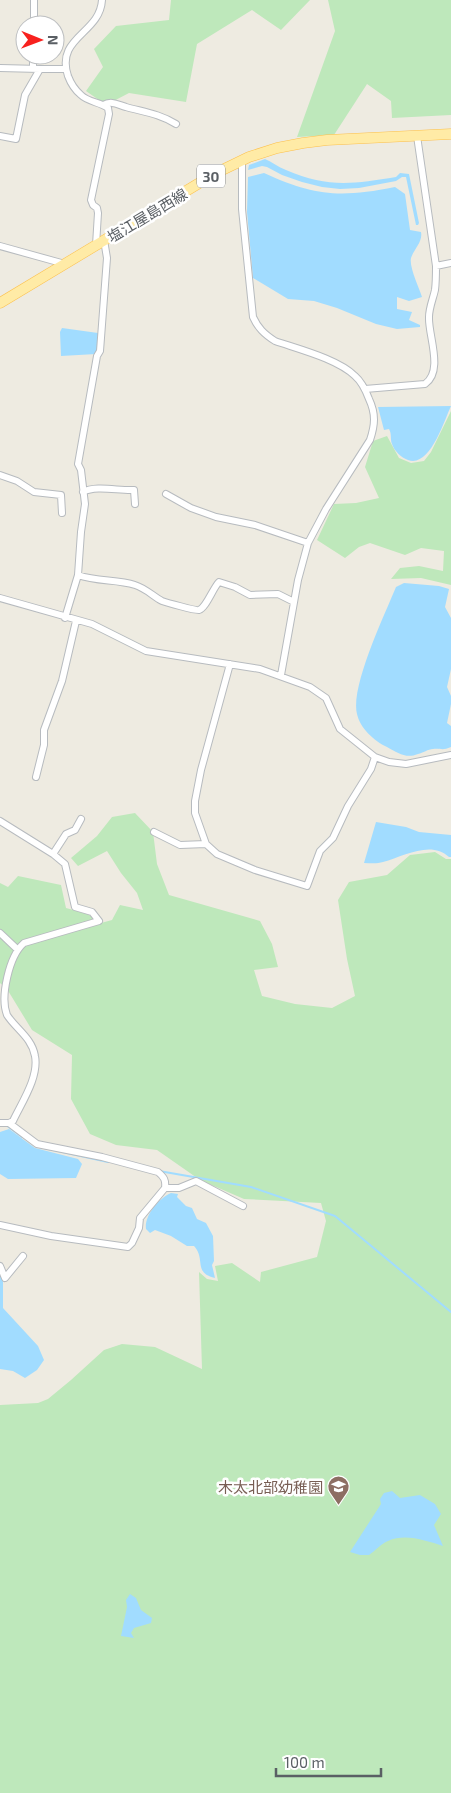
<svg xmlns="http://www.w3.org/2000/svg" width="451" height="1793" viewBox="0 0 451 1793" font-family="'Exo 2','Noto Sans JP',sans-serif">
<rect width="100%" height="100%" fill="#eeebe1"/>
<path fill="#bee8bb" d="M171,0H310L281,30L252,10L197,44L186,102L129,93L106,105L86,91L103,67L94,49L116,26L169,20Z
M328,0H451V115L392,118L391,101L367,84L334,135L297,137L335,31Z
M451,411V585L421,578L391,579L400,568L419,566L443,571L444,551L421,548L405,555L370,543L359,547L345,558L317,540L334,504L356,503L379,498L365,467L373,441L387,436L399,458L411,463L424,461L431,452Z
M135,813L153,832L157,864L169,895L260,921L272,944L278,967L254,970L262,996L295,1004L332,1008L355,996L347,959L338,900L349,882L387,875L410,855L435,852L446,859H451V1793H0V1405L38,1403L48,1399L71,1380L104,1350L122,1344L155,1347L202,1369L199,1272L207,1279L218,1281L215,1266L232,1263L260,1282L261,1272L317,1257L326,1221L321,1203L244,1199L200,1180L157,1150L116,1145L90,1134L71,1099L72,1055L32,1030L7,989L0,983V883L8,887L18,876L61,885L66,908L88,914L101,923L112,920L120,905L143,910L137,893L121,873L107,851L78,866L71,858L97,836L112,817Z"/>
<path fill="#a1dcff" d="M265,159C272,162 278,167 286,170C327,188 353,184 396,177L400,173L409,174L419,223L418,225H416L406,177H402L396,181L359,188L340,189L322,187L302,182L282,175L267,167L262,166L248,170L249,165Z
M264,173C314,196 340,198 395,187L405,194L410,230L421,232C423,242 414,249 411,258C409,267 419,287 422,297L409,301L397,297V309L412,312L409,320L420,325V327L397,329L376,324L337,308L314,301L288,299L253,278L247,212L248,177Z
M62,328L98,333V351L96,354L61,356L60,332Z
M451,406C444,421 430,468 408,460C402,458 394,451 392,444C390,439 392,434 389,429L384,430L378,407Z
M404,583L439,586L449,589L445,607L451,618V669L447,687L451,696V704L447,723L451,726V747C442,751 441,748 433,749C428,749 423,753 418,754C406,759 398,753 387,747C374,741 360,728 357,714C350,687 385,614 396,587Z
M376,822L406,827L419,832L451,835V857H449C431,840 404,856 383,862C377,864 370,863 364,863Z
M9,1129L35,1148L78,1159L82,1164L76,1178L8,1179L0,1174V1132Z
M171,1193L178,1194L177,1197L186,1206L192,1208L197,1219L206,1223L213,1236L214,1261L212,1265L215,1278C193,1273 206,1259 194,1246H187L171,1236L155,1230L150,1233L146,1229C144,1216 159,1198 171,1193Z
M0,1273L3,1282V1308L38,1346L44,1360L37,1370L25,1378L13,1371L0,1369Z
M392,1491L400,1498L420,1495L435,1504L441,1514L434,1525L443,1546C426,1541 406,1533 388,1541C382,1543 375,1551 369,1555H360L350,1552L381,1504L380,1499L384,1493Z
M130,1594L136,1598L141,1610L152,1618L151,1623L134,1628L131,1633L134,1638L121,1636L127,1607L126,1600Z"/>
<g fill="none" stroke-linecap="round" stroke-linejoin="round">
<path stroke="#a1dcff" stroke-width="2" d="M6,1125L22,1137
M44,1148L108,1162
M159,1171L251,1187L335,1216L451,1312"/>
<defs>
<path id="minor" d="M34,25V0
M0,68L40,69
M33,69V55
M103,105C112,100 118,105 126,107C144,112 160,114 176,124
M0,136L16,139L25,95L40,69H66
M242,161V209L253,317C258,328 264,334 275,341C298,349 338,359 355,376C362,382 366,391 369,399C376,414 375,425 370,440L326,509L308,543L298,580L281,675
M96,245L98,213L97,208L93,205L91,200L109,114L108,108C100,102 88,102 81,95C75,90 71,84 68,76C55,37 100,34 102,0
M0,246L65,264
M436,266L451,263
M365,389L425,384C444,371 428,335 429,317C429,308 433,299 435,290C436,282 436,274 436,266L417,136
M0,475L17,481L34,492L61,495L62,513
M83,492C96,485 119,491 134,490L135,504
M166,494L191,508L216,517L255,525L308,543
M78,575C97,582 117,579 135,585C145,588 153,596 162,601C165,602 196,611 199,610C206,608 213,588 219,582L235,587L250,595L278,594L294,602
M0,598L92,624L146,651L260,669L310,687L326,698L340,729L375,757L389,762L406,764L451,755
M65,618L78,575L81,532L85,504L81,470L78,464L97,356L100,351L107,258L104,240
M36,777L44,745V730L62,681L76,621
M0,821L53,854L65,864L75,907L92,912L99,921L24,943C9,956 0,997 7,1015C16,1029 32,1038 35,1056C39,1077 22,1102 13,1121L9,1123H0
M154,832L180,845L206,844L217,854L255,870L307,886L320,851L333,838L348,806L371,769L375,757
M206,844L195,813V801L201,770L230,664
M53,854L66,834L75,830L81,819
M0,933L17,949
M9,1123L37,1144L102,1157L158,1172C164,1177 166,1180 165,1188
M0,1225L51,1236L128,1247L132,1243L139,1228L140,1218L165,1188H179L196,1181L243,1206
M0,1266L5,1278L23,1256"/>
<path id="primary" d="M0,303L216,173L249,157L277,148L303,143L327,140L451,134"/>
</defs>
<use href="#minor" stroke="#b7bbbf" stroke-width="8"/>
<use href="#primary" stroke="#fdc04c" stroke-width="11"/>
<use href="#minor" stroke="#fff" stroke-width="6"/>
<use href="#primary" stroke="#ffeba6" stroke-width="10"/>
</g>
<defs>
<symbol id="school-pin" viewBox="-11 -11 22 30"><path d="M0 17L-7.5 6A9.5 9.5 0 1 1 7.5 6Z" fill="#8d6e63" stroke="#fff"/><path d="M0-5L7-2L0 1L-7-2ZM-4 1L0 2.5L4 1V4Q0 6-4 4Z" fill="#fff"/></symbol>
</defs>
<g fill-rule="evenodd">
<use href="#school-pin" x="326" y="1474" width="25" height="34"/>
</g>
<g text-anchor="middle" dominant-baseline="central" stroke-width="5" stroke-linejoin="round" paint-order="stroke">
<rect fill="#fff" stroke="#8c8f92" stroke-width="1" x="197" y="164.5" width="28" height="23" rx="4"/>
<g font-size="14" font-weight="bold" fill="#5a5f64">
<text x="211" y="176">30</text>
</g>
<g font-size="15" fill="#5a5f64" stroke="#fff">
<text transform="translate(147 215) rotate(-31)">塩江屋島西線</text>
</g>
<g font-size="15" fill="#785e54" stroke="#fff" text-anchor="end">
<text x="323" y="1487">木太北部幼稚園</text>
</g>
</g>
<g transform="translate(40 40) rotate(91)"><circle r="24" fill="#ffffff" stroke="#bdbfc1"/>
<path d="M0-4L9 19L0 12L-9 19Z" fill="#f8211e"/>
<text y="-8" font-size="14" font-weight="bold" text-anchor="middle" fill="#5a5f64">N</text>
</g>
<path d="M276 1768v8h105v-8" fill="none" stroke="#5a5f64" stroke-width="2.5"/>
<text x="284" y="1768" font-size="15" fill="#5a5f64" stroke="#ffffff" stroke-width="4" paint-order="stroke">100 m</text>
</svg>
